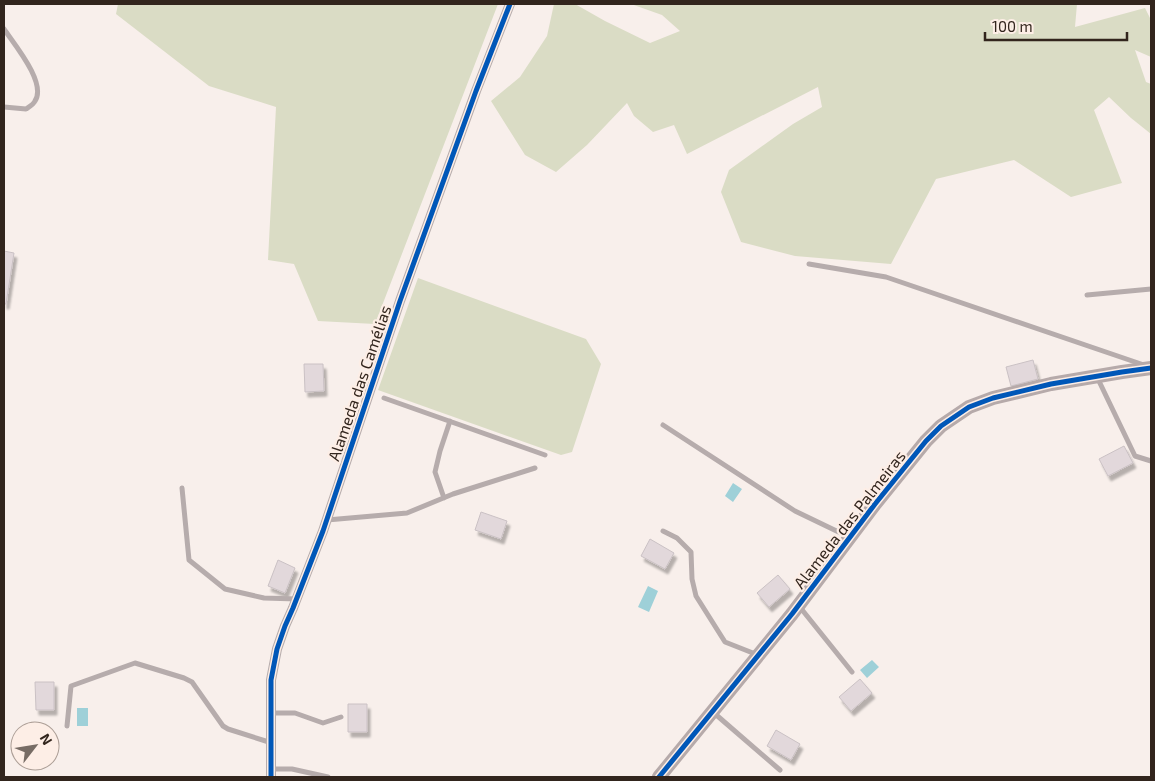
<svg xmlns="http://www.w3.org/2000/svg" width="1155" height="781" viewBox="0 0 1155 781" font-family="'Exo 2',sans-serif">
<defs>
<filter id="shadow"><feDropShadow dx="3" dy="5" stdDeviation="1" flood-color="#0004"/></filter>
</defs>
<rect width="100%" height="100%" fill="#f8efeb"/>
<path fill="#dadcc5" d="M118,4H498L375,324L318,321L294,264L268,260L276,107L209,86L116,14Z
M554,4H575L605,21L650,43L680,31L662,15L631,4H1077L1075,27L1145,8L1151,20V57L1135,50L1146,82L1151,84V134L1131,118L1109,97L1094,110L1122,183L1071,197L1014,160L936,179L891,264L795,256L741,242L721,192L729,170L793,124L822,107L818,87L687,154L674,125L653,132L634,116L627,103L587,145L556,172L525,155L491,101L520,77L547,36Z
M418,278L586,339L601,364L572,452L561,455L378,390Z"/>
<path fill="#9ed0d8" d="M733,483L742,489L733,502L725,496Z
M648,586L658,591L649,612L638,607Z
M872,660L879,667L867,678L860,670Z
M77,708H88V726H77Z"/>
<path fill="#e2d8db" stroke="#cac1c4" filter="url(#shadow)" d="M4,251L14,253L6,304H4Z
M1033,360L1038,379L1011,386L1006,367Z
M304,364H323L324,391L305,392Z
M1124,446L1133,463L1108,476L1099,459Z
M481,512L507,521L501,539L475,530Z
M650,539L674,553L665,569L641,556Z
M278,560L295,568L285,593L268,586Z
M778,575L790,589L769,607L757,593Z
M860,679L872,693L851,711L839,697Z
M35,682H54V710H36Z
M348,704H367V732H348Z
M776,730L800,744L791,760L767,746Z"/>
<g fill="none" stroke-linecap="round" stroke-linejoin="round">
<path stroke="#b6acac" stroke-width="5" d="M4,29C14,44 47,83 35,101C34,104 29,107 26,109L4,107
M809,264L886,277L1144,365
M1087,295L1151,289
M1097,377L1135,456L1151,461
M384,398L545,455
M663,425L795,511L849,537
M182,488L189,560L225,589L264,598L297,599
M444,498L435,472L440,451L450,421
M327,520L407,513L453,494L535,468
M663,531L677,538L691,552L692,579L696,596L725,642L758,655
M799,606L852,672
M271,713H295L323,723L341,717
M714,713L780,770
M67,726L71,686L135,663L184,678L192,682L223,726L228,729L272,743
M271,769H292L328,777"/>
<path stroke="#b6acac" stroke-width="10" d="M271,777V680L277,649L285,626L293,608L323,531L400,301L476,91L510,4"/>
<path stroke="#b6aaaa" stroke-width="14" d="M659,777L792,614L875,504L926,441L941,426L969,407L993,398L1051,384L1122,372L1151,368"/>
<defs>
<path id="cycleway" d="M271,777V680L277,649L285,626L293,608L323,531L400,301L476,91L510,4
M659,777L792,614L875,504L926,441L941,426L969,407L993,398L1051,384L1122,372L1151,368"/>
</defs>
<use href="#cycleway" stroke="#fdeee6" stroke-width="8"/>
<use href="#cycleway" stroke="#0057b8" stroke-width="5"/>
</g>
<g text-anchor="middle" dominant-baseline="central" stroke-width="4.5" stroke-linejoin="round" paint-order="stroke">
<g font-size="16" fill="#32251d" stroke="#fdeee6">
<text transform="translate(359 383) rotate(-71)">Alameda das Camélias</text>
<text transform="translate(849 519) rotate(-52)">Alameda das Palmeiras</text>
</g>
</g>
<rect width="1155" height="781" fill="none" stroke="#32251d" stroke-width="10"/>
<g transform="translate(35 746) rotate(59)"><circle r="24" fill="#fdeee6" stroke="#ac9e96"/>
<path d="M0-4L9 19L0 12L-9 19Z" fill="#776c65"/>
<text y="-8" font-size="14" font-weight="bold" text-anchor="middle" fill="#32251d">N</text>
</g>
<path d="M985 32v8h142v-8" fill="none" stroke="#32251d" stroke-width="2.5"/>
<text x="992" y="32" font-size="15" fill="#32251d" stroke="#fdeee6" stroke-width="4" paint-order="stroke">100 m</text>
</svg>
